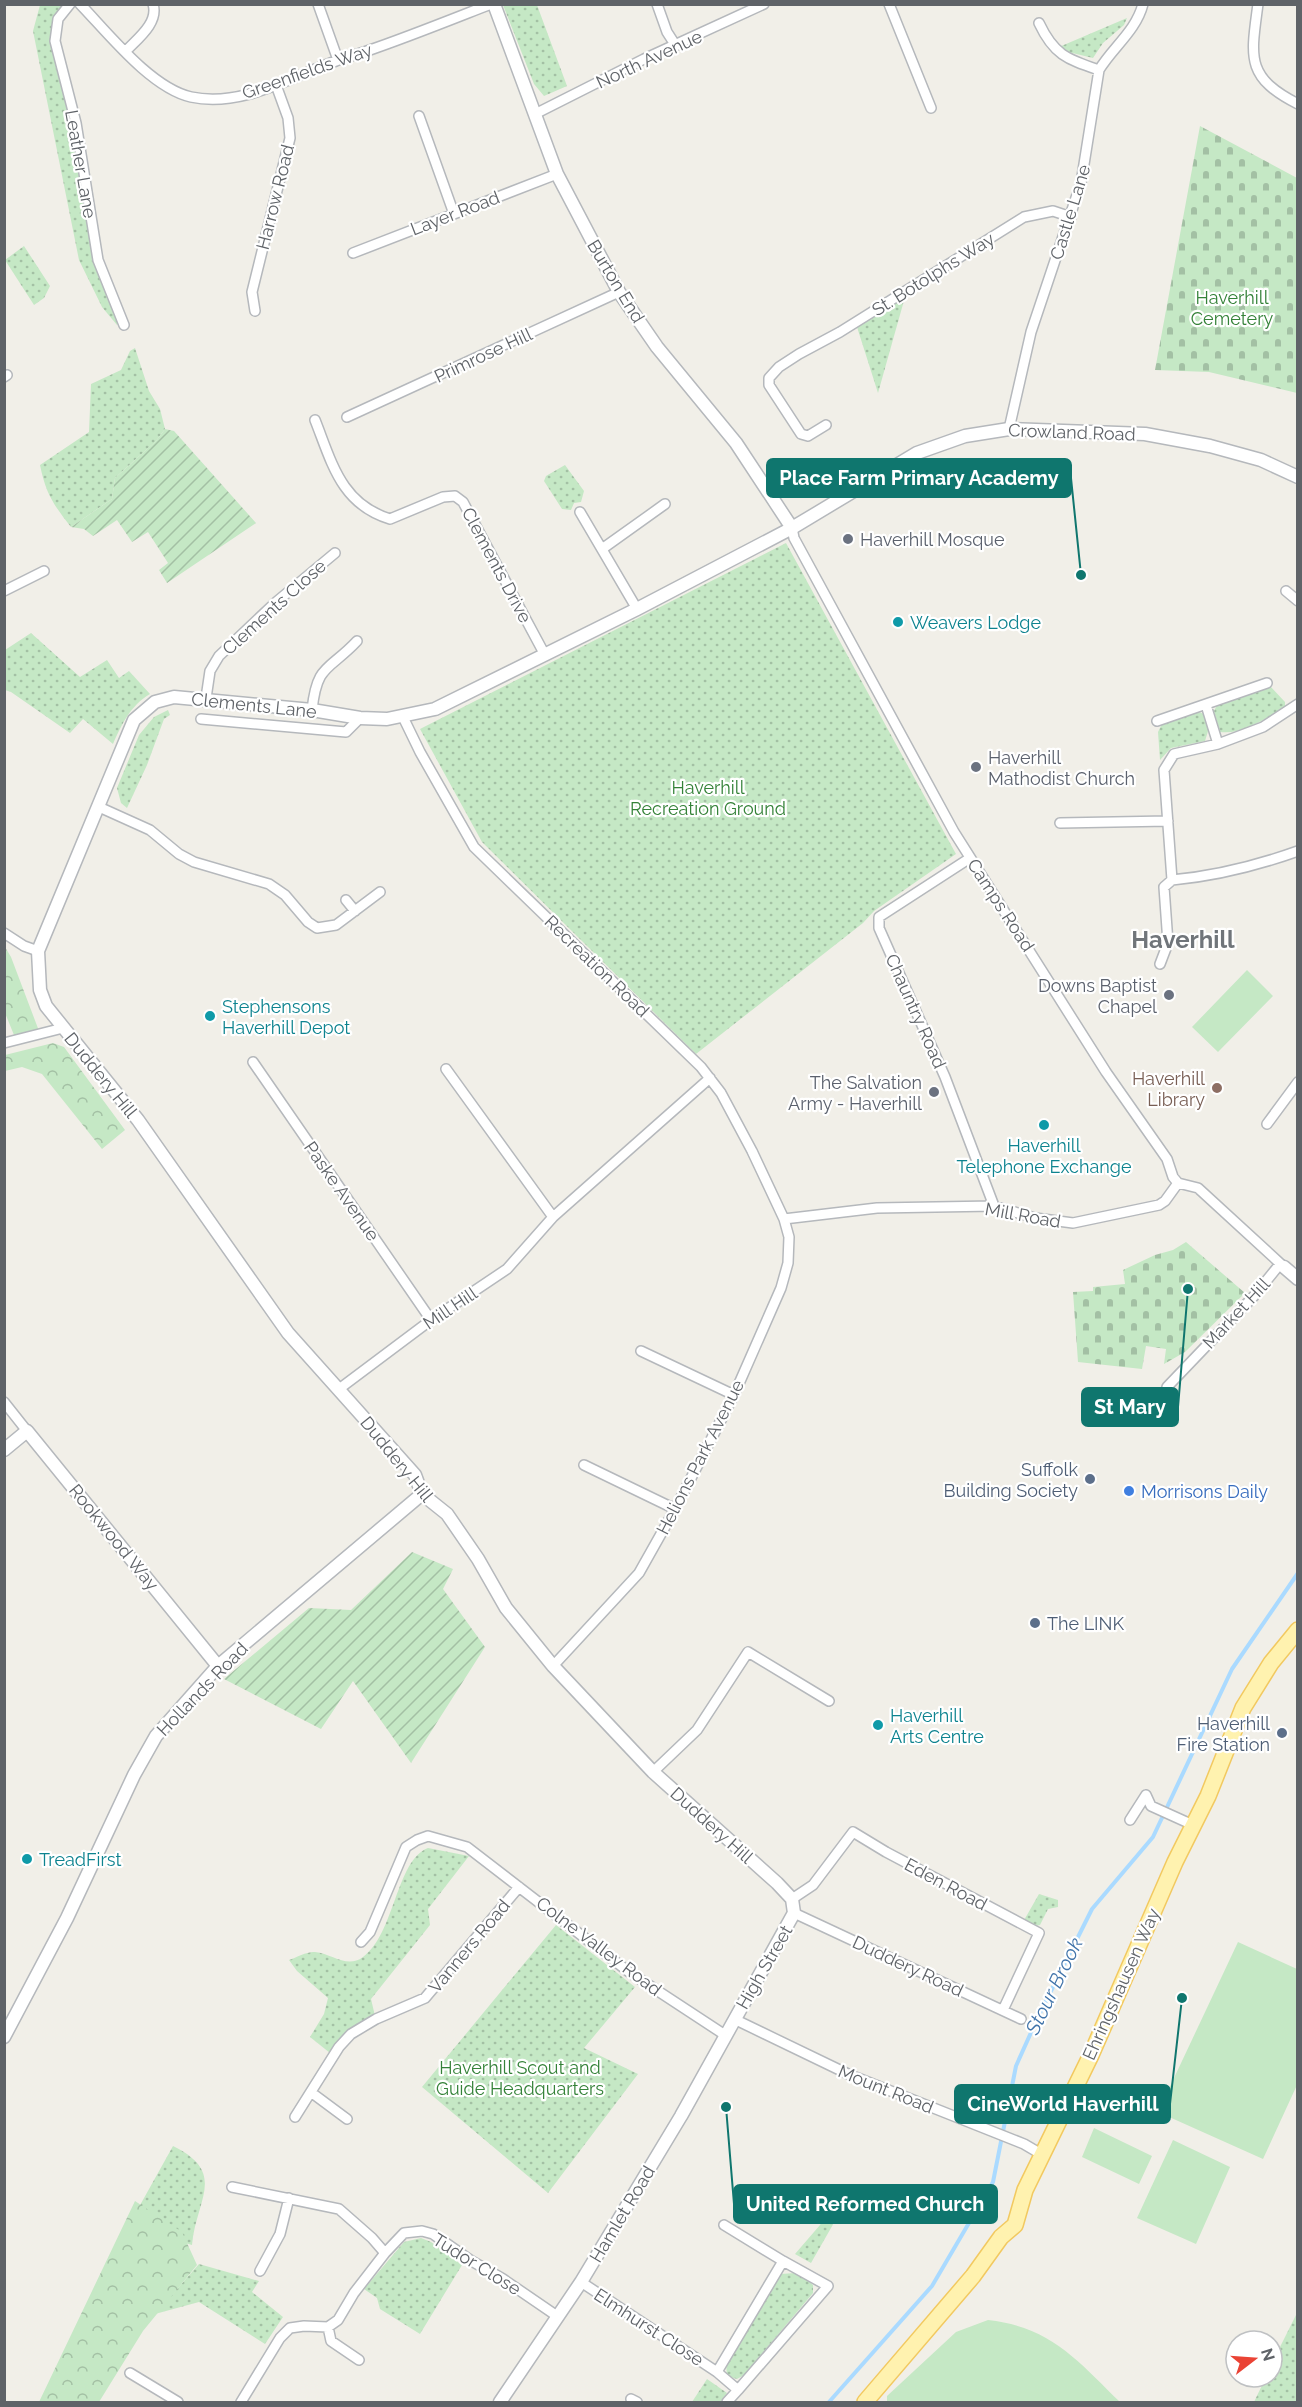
<svg xmlns="http://www.w3.org/2000/svg" width="1302" height="2407" viewBox="0 0 1302 2407" font-family="Raleway,sans-serif">
<defs>
<pattern id="grass-dots" width="8" height="8" patternUnits="userSpaceOnUse" patternTransform="scale(1.5)"><rect width="8" height="8" fill="#c5e8c5"/><path d="M2 2h.1M6 6h.1" fill="none" stroke="#a3c0a4" stroke-width="1.8" stroke-linecap="round"/></pattern>
<pattern id="forest-crowns" width="20" height="18" patternUnits="userSpaceOnUse" patternTransform="scale(1.5)"><rect width="20" height="18" fill="#c5e8c5"/><path d="M2 6a3 3 0 1 1 6 0M12 15a3 3 0 1 1 6 0" fill="none" stroke="#a3c0a4"/></pattern>
<pattern id="cemetery-stones" width="16" height="16" patternUnits="userSpaceOnUse" patternTransform="scale(1.5)"><rect width="16" height="16" fill="#c5e8c5"/><path d="M2 7V4a2 2 0 0 1 4 0v3zM10 15v-3a2 2 0 0 1 4 0v3z" fill="#a3c0a4"/></pattern>
<pattern id="garden-furrows" width="10" height="10" patternUnits="userSpaceOnUse" patternTransform="scale(1.5)"><rect width="10" height="10" fill="#c5e8c5"/><path d="M-1 1l2-2M0 10L10 0M9 11l2-2" fill="none" stroke="#a3c0a4"/></pattern>
</defs>
<rect width="100%" height="100%" fill="#f1efe8"/>
<path fill="url(#grass-dots)" d="M40,5H63L53,24L92,251L119,322L117,325L102,307L79,260L33,31Z
M503,5H537L567,86L544,96L534,84Z
M1127,18L1124,25L1103,43L1093,58L1064,51L1059,47Z
M24,246L50,286L44,298L34,305L5,260Z
M905,297L878,393L857,327Z
M135,348L149,391L160,409L165,429L156,441L115,478L112,499L71,527C53,504 46,494 40,465L89,432L91,384L121,370L130,351Z
M565,465L584,491L581,502L574,503L571,510L562,509L544,481L546,476Z
M786,543L956,854L874,911L863,923L696,1054L482,842L420,729Z
M31,633L80,677L107,660L119,678L129,671L150,694C130,706 122,724 113,744L83,719L70,733L11,692L5,690V650Z
M1270,686L1285,702V707C1266,718 1243,735 1220,732L1214,711L1218,703Z
M168,710L170,715L164,719L147,765L127,808L121,803L117,788L139,735L154,717Z
M1196,711L1204,714L1209,728L1205,741L1171,748L1160,760L1158,732L1162,724Z
M428,1848L469,1856L428,1909L430,1925L371,1999L375,2016L352,2030L330,2053L310,2037L324,2014L328,1998L297,1971L289,1960C297,1957 308,1951 315,1952C333,1954 347,1969 363,1957C395,1934 396,1860 428,1848Z
M1039,1894L1058,1900V1907L1048,1909L1040,1925L1036,1926L1023,1922Z
M556,1925L635,1987L584,2048L638,2074L548,2193L422,2087Z
M173,2146C228,2173 196,2199 192,2245L185,2243L139,2207Z
M834,2203L843,2207L811,2263L795,2254L820,2225Z
M421,2238L431,2242L462,2265L420,2334L380,2309L377,2298L364,2289L404,2242Z
M199,2264L259,2281L252,2292L283,2317L265,2344L199,2302L155,2314Z
M795,2273L803,2276L813,2285V2293L744,2375L737,2379L727,2376L726,2363L781,2274Z
M1297,2313V2402H1254L1266,2377H1272V2363Z
M707,2379L727,2393L720,2402H692Z"/>
<path fill="url(#forest-crowns)" d="M5,947L11,957L39,1031L14,1035L5,1013Z
M53,1043L64,1047L125,1130L102,1149L42,1074L22,1067L5,1071V1055Z
M135,2201L182,2232L197,2265L143,2331L99,2402H39Z"/>
<path fill="url(#cemetery-stones)" d="M1200,126L1297,178V393L1209,372L1155,370Z
M1186,1242L1245,1293L1185,1352L1164,1364L1166,1349L1146,1346L1142,1369L1078,1362L1073,1292L1093,1291V1287L1125,1284L1123,1270L1155,1255L1173,1250Z"/>
<path fill="url(#garden-furrows)" d="M165,429L174,431L256,523L167,583L159,570L168,563L148,532L132,542L117,520L93,536L84,529L71,527L112,499L115,478L156,441Z
M412,1552L453,1569L443,1589L485,1647L411,1763L353,1681L321,1729L224,1679L309,1608L351,1610Z"/>
<path fill="#c5e8c5" d="M1247,970L1273,996L1218,1052L1192,1027Z
M1238,1942L1297,1969V2085L1263,2159L1158,2112Z
M1094,2128L1152,2156L1139,2184L1082,2157Z
M1173,2140L1230,2167L1196,2244L1137,2218Z
M988,2320C1051,2327 1078,2361 1120,2402H887V2396L956,2332Z"/>
<g fill="none" stroke-linecap="round" stroke-linejoin="round">
<path stroke="#aadaff" stroke-width="4" d="M829,2402L932,2286L993,2182L1016,2066L1038,2017L1092,1909L1153,1837L1232,1669L1298,1573"/>
<defs>
<path id="minor" d="M70,4L58,19L55,41L76,123L98,260L124,325
M80,4C108,33 151,88 191,97C241,108 291,77 336,61C346,57 356,55 367,51C408,37 450,20 491,4
M318,4L338,60
M657,4L667,32L676,46
M889,4L931,108
M1258,4C1251,57 1245,77 1298,104
M1039,23C1054,55 1067,59 1099,70
M126,51C137,39 159,23 153,4
M535,114L644,59L764,4
M419,116L454,214
M353,253L557,174
M255,311L252,292L290,138L288,118L276,85
M4,377L7,375
M347,417L619,292
M315,420C332,463 341,504 390,519L443,497L455,496L463,502L545,655
M826,425L808,436L801,434L769,385V378L779,367L799,354L840,332L1024,217L1053,211L1071,217
M1009,429L1031,332L1081,183L1099,70C1113,47 1136,31 1143,4
M580,512L637,609
M792,528L794,538L954,832L1106,1072L1167,1159L1173,1177L1178,1183L1198,1188L1284,1267
M602,549L665,504
M4,591L44,571
M1286,591L1298,601
M206,698L210,671L219,656L275,603L335,553
M1206,705L1218,744
M312,710C317,663 329,671 357,641
M403,717L420,752L474,847L701,1067L721,1093L752,1151L784,1219L789,1237L788,1263L781,1288L734,1395L675,1509L639,1573L553,1666
M201,719L346,732L360,718
M1157,721L1267,683
M99,807L150,830L179,854L194,862L269,884L285,895L308,922L317,928L336,925L380,892
M1060,823L1168,821
M970,858L879,917V928L945,1077L994,1206
M1172,880C1216,876 1256,866 1298,851
M346,900L355,911
M4,933L24,946L38,951
M1160,964L1168,943L1164,887L1172,880L1164,770L1174,754L1218,744L1263,727L1298,704
M4,1043L63,1028
M253,1062L431,1320
M446,1069L553,1217
M1267,1124L1298,1082
M784,1219L877,1208L994,1206L1035,1218L1073,1223L1159,1205L1165,1201L1178,1183
M641,1351L734,1395
M1167,1387L1254,1296L1280,1264
M339,1389L431,1320L507,1269L553,1217L710,1078
M4,1402L27,1431
M584,1465L675,1509
M653,1772L697,1730L748,1652L829,1701
M1146,1795L1151,1806L1193,1825
M1130,1820L1146,1795
M792,1899L813,1885L853,1832L886,1852L1039,1933L1003,2010
M794,1913L1021,2019
M361,1942L370,1932L406,1847L417,1840L428,1836L467,1847L629,1972L725,2035
M734,2019L848,2074L1024,2144L1041,2154
M312,2093L347,2119
M295,2117L339,2047L351,2034L376,2019L425,1998L519,1887
M232,2187L339,2209L372,2238L385,2253
M260,2271L280,2234L289,2198
M581,2282L717,2372L738,2390L727,2402
M328,2327L331,2341L359,2360
M717,2372L783,2261L724,2225
M130,2373L178,2402
M738,2390L828,2286L783,2261
M631,2399L637,2402
M241,2402L280,2338L290,2328L304,2326L328,2327L338,2320L354,2293L385,2253L404,2233L422,2231L433,2234L470,2260L503,2279L557,2316"/>
<path id="tertiary" d="M494,4L557,174L619,292L657,347L736,443L792,528
M1284,1267L1298,1279
M4,1450L27,1431L218,1666
M4,2037L67,1918L134,1775L156,1736L218,1666L422,1494
M500,2402L581,2282L681,2116L794,1913L792,1899L777,1883L653,1772L553,1666L506,1608L478,1559L447,1514L422,1494L415,1475L288,1333L138,1120L46,1006L40,990L38,951L134,720L155,702L174,697L312,710L360,718L387,719L435,709L637,609L792,528L917,453L965,436L1009,429L1145,434L1210,446L1261,460L1298,477"/>
<path id="primary" d="M865,2402L973,2276L1001,2237L1015,2225L1025,2190L1091,2055L1175,1862L1208,1796L1243,1708L1271,1663L1298,1630"/>
</defs>
<use href="#minor" stroke="#b5b8bc" stroke-width="12"/>
<use href="#tertiary" stroke="#b5b8bc" stroke-width="15"/>
<use href="#primary" stroke="#f2c960" stroke-width="18"/>
<use href="#minor" stroke="#fff" stroke-width="9"/>
<use href="#tertiary" stroke="#fff" stroke-width="12"/>
<use href="#primary" stroke="#fff2af" stroke-width="15"/>
</g>
<g fill="#6b7280" stroke="#fff" stroke-width="2">
<circle cx="848" cy="539" r="6"/>
<circle cx="976" cy="767" r="6"/>
<circle cx="1169" cy="995" r="6"/>
<circle cx="934" cy="1092" r="6"/>
</g>
<g fill="#0f9aa8" stroke="#fff" stroke-width="2">
<circle cx="898" cy="622" r="6"/>
<circle cx="210" cy="1016" r="6"/>
<circle cx="1044" cy="1125" r="6"/>
<circle cx="878" cy="1725" r="6"/>
<circle cx="27" cy="1859" r="6"/>
</g>
<circle fill="#8d6e63" stroke="#fff" stroke-width="2" cx="1217" cy="1088" r="6"/>
<g fill="#5c6f8a" stroke="#fff" stroke-width="2">
<circle cx="1090" cy="1479" r="6"/>
<circle cx="1035" cy="1623" r="6"/>
<circle cx="1282" cy="1733" r="6"/>
</g>
<circle fill="#3f7fe0" stroke="#fff" stroke-width="2" cx="1129" cy="1491" r="6"/>
<g text-anchor="middle" dominant-baseline="central" stroke-width="4.5" stroke-linejoin="round" paint-order="stroke">
<g font-size="18" fill="#5f6368" stroke="#fff">
<text transform="translate(649 59) rotate(-25)">North Avenue</text>
<text transform="translate(307 71) rotate(-19)">Greenfields Way</text>
<text transform="translate(81 164) rotate(80)">Leather Lane</text>
<text transform="translate(275 197) rotate(-76)">Harrow Road</text>
<text transform="translate(1070 212) rotate(-73)">Castle Lane</text>
<text transform="translate(455 213) rotate(-21)">Layer Road</text>
<text transform="translate(933 274) rotate(-32)">St. Botolphs Way</text>
<text transform="translate(616 281) rotate(59)">Burton End</text>
<text transform="translate(483 355) rotate(-25)">Primrose Hill</text>
<text transform="translate(1072 432) rotate(2)">Crowland Road</text>
<text transform="translate(497 565) rotate(62)">Clements Drive</text>
<text transform="translate(274 607) rotate(-42)">Clements Close</text>
<text transform="translate(254 705) rotate(6)">Clements Lane</text>
<text transform="translate(1001 905) rotate(57)">Camps Road</text>
<text transform="translate(597 966) rotate(44)">Recreation Road</text>
<text transform="translate(916 1011) rotate(66)">Chauntry Road</text>
<text transform="translate(101 1075) rotate(51)">Duddery Hill</text>
<text transform="translate(342 1191) rotate(55)">Paske Avenue</text>
<text transform="translate(1023 1215) rotate(10)">Mill Road</text>
<text transform="translate(450 1308) rotate(-34)">Mill Hill</text>
<text transform="translate(1236 1313) rotate(-47)">Market Hill</text>
<text transform="translate(700 1457) rotate(-63)">Helions Park Avenue</text>
<text transform="translate(397 1459) rotate(51)">Duddery Hill</text>
<text transform="translate(114 1537) rotate(51)">Rookwood Way</text>
<text transform="translate(202 1689) rotate(-46)">Hollands Road</text>
<text transform="translate(712 1825) rotate(42)">Duddery Hill</text>
<text transform="translate(946 1884) rotate(28)">Eden Road</text>
<text transform="translate(469 1946) rotate(-50)">Vanners Road</text>
<text transform="translate(599 1946) rotate(37)">Colne Valley Road</text>
<text transform="translate(908 1966) rotate(25)">Duddery Road</text>
<text transform="translate(764 1967) rotate(-60)">High Street</text>
<text transform="translate(1121 1984) rotate(-66)">Ehringshausen Way</text>
<text transform="translate(886 2089) rotate(22)">Mount Road</text>
<text transform="translate(622 2214) rotate(-59)">Hamlet Road</text>
<text transform="translate(477 2264) rotate(32)">Tudor Close</text>
<text transform="translate(649 2327) rotate(33)">Elmhurst Close</text>
</g>
<g font-size="18" fill="#348238" stroke="#fff">
<text x="1232" y="297">Haverhill<tspan x="1232" dy="21">Cemetery</tspan></text>
<text x="708" y="787">Haverhill<tspan x="708" dy="21">Recreation Ground</tspan></text>
<text x="520" y="2067">Haverhill Scout and<tspan x="520" dy="21">Guide Headquarters</tspan></text>
</g>
<g font-size="18" fill="#5b616d" stroke="#fff" text-anchor="start">
<text x="860" y="539">Haverhill Mosque</text>
<text x="988" y="757">Haverhill<tspan x="988" dy="21">Mathodist Church</tspan></text>
<text x="1157" y="985" text-anchor="end">Downs Baptist<tspan x="1157" dy="21">Chapel</tspan></text>
<text x="922" y="1082" text-anchor="end">The Salvation<tspan x="922" dy="21">Army - Haverhill</tspan></text>
</g>
<g font-size="18" fill="#0d838f" stroke="#fff" text-anchor="start">
<text x="910" y="622">Weavers Lodge</text>
<text x="222" y="1006">Stephensons<tspan x="222" dy="21">Haverhill Depot</tspan></text>
<text x="1044" y="1145" text-anchor="middle">Haverhill<tspan x="1044" dy="21">Telephone Exchange</tspan></text>
<text x="890" y="1715">Haverhill<tspan x="890" dy="21">Arts Centre</tspan></text>
<text x="39" y="1859">TreadFirst</text>
</g>
<g font-size="18" fill="#785e54" stroke="#fff" text-anchor="end">
<text x="1205" y="1078">Haverhill<tspan x="1205" dy="21">Library</tspan></text>
</g>
<g font-size="18" fill="#4e5e75" stroke="#fff" text-anchor="end">
<text x="1078" y="1469">Suffolk<tspan x="1078" dy="21">Building Society</tspan></text>
<text x="1047" y="1623" text-anchor="start">The LINK</text>
<text x="1270" y="1723">Haverhill<tspan x="1270" dy="21">Fire Station</tspan></text>
</g>
<g font-size="18" fill="#366cbe" stroke="#fff" text-anchor="start">
<text x="1141" y="1491">Morrisons Daily</text>
</g>
<g font-size="20" font-style="italic" fill="#4174aa" stroke="#fff">
<text transform="translate(1054 1986) rotate(-64)">Stour Brook</text>
</g>
<g font-size="24" font-weight="bold" fill="#70757a" stroke="#fff">
<text x="1183" y="939">Haverhill</text>
</g>
</g>
<path fill="none" stroke="#0f766e" stroke-width="2" d="M1081 575L1071 478M1188 1289L1178 1407M1182 1998L1170 2104M726 2107L734 2204"/>
<g fill="#0f766e" stroke="#fff" stroke-width="2">
<circle cx="1081" cy="575" r="6"/>
<circle cx="1188" cy="1289" r="6"/>
<circle cx="1182" cy="1998" r="6"/>
<circle cx="726" cy="2107" r="6"/>
</g>
<g fill="#0f766e" stroke="#0f766e" stroke-width="2">
<rect x="767" y="459" width="304" height="38" rx="6"/>
<rect x="1082" y="1388" width="96" height="38" rx="6"/>
<rect x="955" y="2085" width="215" height="38" rx="6"/>
<rect x="734" y="2185" width="263" height="38" rx="6"/>
</g>
<g font-size="20" text-anchor="middle" font-weight="bold" fill="#fff">
<text x="919" y="485">Place Farm Primary Academy</text>
<text x="1130" y="1414">St Mary</text>
<text x="1063" y="2111">CineWorld Haverhill</text>
<text x="865" y="2211">United Reformed Church</text>
</g>
<rect width="1302" height="2407" fill="none" stroke="#5f6368" stroke-width="12"/>
<g transform="translate(1254 2359) rotate(73)"><circle r="28" fill="#ffffff" stroke="#bfc1c3" stroke-width="1.5"/>
<path d="M0-4.5L10 22L0 15L-10 22Z" fill="#ea4335"/>
<text y="-9" font-size="16" font-weight="bold" text-anchor="middle" fill="#5f6368">N</text>
</g>
</svg>
